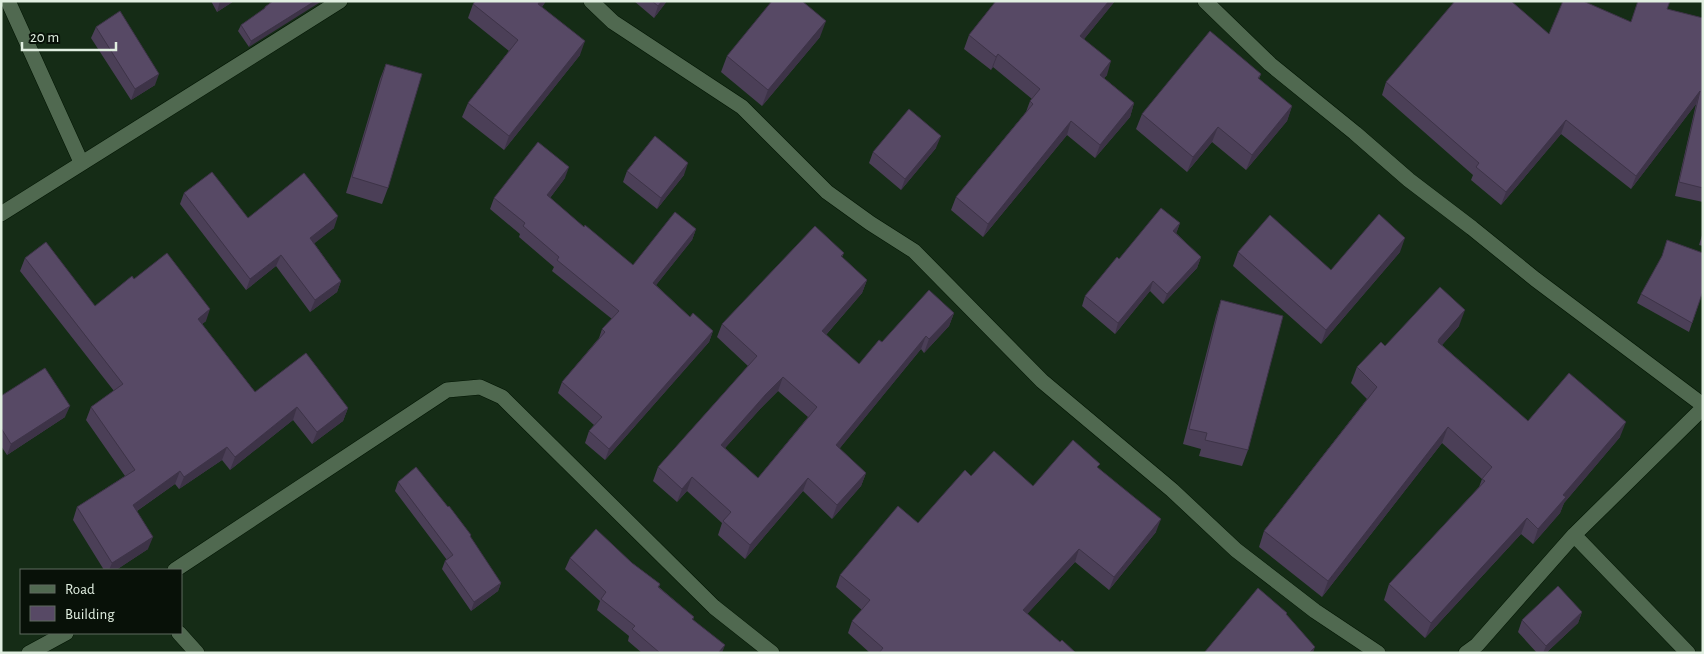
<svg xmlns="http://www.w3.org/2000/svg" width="1704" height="654" viewBox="0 0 1704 654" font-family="'Alegreya Sans',sans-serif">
<rect width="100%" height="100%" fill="#152c16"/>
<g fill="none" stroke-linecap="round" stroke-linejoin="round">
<defs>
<path id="minor" d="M8,1L81,162
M591,1L613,22L742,107L827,192L870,223L914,251L1042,381L1172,490L1236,550L1315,611L1378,653
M1205,1L1270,64L1355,133L1409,180L1472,228L1535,279L1703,405
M1,214L340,1
M1574,535L1688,653
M175,570L447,390L480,387L502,397L714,607L772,653
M179,633L197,653
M29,653L66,633
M1466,653L1477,645L1574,535L1703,408"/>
</defs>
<use href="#minor" stroke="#011402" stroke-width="16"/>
<use href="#minor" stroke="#506950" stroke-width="15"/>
</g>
<path fill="#4b3f57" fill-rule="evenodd" d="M211,1H234L217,12Z
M273,1L249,47L238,31L241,25L264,10L265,7Z
M476,1H546L542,7L580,55L504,150L462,117L468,103L509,51L468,18L473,4Z
M634,1H667L654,18Z
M996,1H1115L1084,39L1107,75L1104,78L1134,103L1130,117L1095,158L1067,135L983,237L951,210L956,197L1026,112L1030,101L1032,99L993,67L991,70L964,49L969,35Z
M1638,1H1670L1667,9L1703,18V202L1675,196L1696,104L1631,189L1561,134L1501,205L1471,180L1473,175L1382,95L1386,82L1549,34L1631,22Z
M96,27L155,85L131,100L91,38Z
M820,37L762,106L721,72L727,56Z
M386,64L388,188L382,204L346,193L380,79Z
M1261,74L1259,79L1292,106L1287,121L1246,170L1212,142L1187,172L1136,129L1142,114Z
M936,148L901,190L869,163L873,152Z
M627,171L684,175L657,209L623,182Z
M565,178L550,198L584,227L633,265L696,229L692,240L656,285L690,317L713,331L709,342L605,460L585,443L589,431L594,425L558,393L562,382L599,338L602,329L612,319L552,271L554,267L519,237L520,234L490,209L494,198Z
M184,193L248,218L334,228L314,243L341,281L337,292L310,312L276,266L246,290L180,204Z
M1180,223L1176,233L1201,257L1197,268L1163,304L1150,291L1115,334L1082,306L1085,296L1119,259Z
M1703,232V246L1699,245Z
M1238,252L1331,270L1400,252L1321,344L1233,266Z
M844,253L842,257L867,280L862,293L826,335L859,364L882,342L954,313L949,326L924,353L921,349L839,449L866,473L861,486L832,519L803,491L745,559L718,535L722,523L687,491L677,502L653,481L658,467L748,366L717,337L722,324ZM778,391L808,417L758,478L725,448L761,408Z
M25,258L95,306L134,279L206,321L202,324L255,392L348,408L343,421L312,444L293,420L230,470L222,460L179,489L175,484L137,511L148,549L116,570H104L73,520L77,507L125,476L86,420L91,407L114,391L20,271Z
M1703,291L1689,332L1637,303L1641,294Z
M1221,300L1248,450L1242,466L1199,456L1201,449L1183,444L1216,316Z
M1459,326L1442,345L1528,421L1620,437L1564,503L1560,513L1533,544L1521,534L1425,638L1384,600L1389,584L1479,487L1482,479L1442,443L1322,597L1259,547L1264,531L1367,399L1351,383L1357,367L1385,346Z
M1,396L65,417L7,455L1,446Z
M1098,468L1156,532L1109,590L1075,562L1027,614L1060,642L1076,653H870L848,633L852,621L862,610L836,587L840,575L918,523L971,476L1033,486Z
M398,482L471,535L470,537L501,583L498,591L471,611L442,569L445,561L447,560L395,491Z
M570,558L632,563L660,584L659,587L694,617L693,620L722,653H642L628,641L629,636L597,610L600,601L565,569Z
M1582,612L1578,623L1546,653H1537L1518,632L1522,620Z"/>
<path fill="#3d3347" d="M220,1H234L217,12Z
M315,1H322L249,47L251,41Z
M540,1H546L533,18L538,4Z
M662,1H667L654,18L658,6Z
M1109,1H1115L1076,49L1080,36Z
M826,21L820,37L762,106L768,90Z
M585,41L580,55L504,150L509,136Z
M998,54L993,67L991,70L996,57Z
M1111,61L1107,75L1095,88L1100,75Z
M159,74L155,85L131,100L135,89Z
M1700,91L1696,104L1631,189L1636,176Z
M1134,103L1130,117L1095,158L1100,145Z
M1292,106L1287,121L1246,170L1252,155Z
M1566,120L1561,134L1501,205L1506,192Z
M1071,121L1067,135L983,237L988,224Z
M1218,127L1212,142L1187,172L1193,157Z
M941,136L936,148L901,190L905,179Z
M688,163L684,175L657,209L661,198Z
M569,167L565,178L543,207L547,195Z
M338,216L334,228L306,250L310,238Z
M1180,223L1176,234L1173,231Z
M696,229L692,240L649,294L653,283Z
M1405,238L1400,252L1321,344L1326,330Z
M281,255L276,266L246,290L250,279Z
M1201,257L1197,268L1163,304L1167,294Z
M867,280L862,293L817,345L822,331Z
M341,281L337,292L310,312L315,300Z
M1153,281L1150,291L1115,334L1118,323Z
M210,309L206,321L193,331L198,319Z
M1465,310L1459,326L1433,355L1439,339Z
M954,313L949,326L924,353L929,339Z
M713,331L709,342L605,460L609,449Z
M926,336L921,349L831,459L836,445Z
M783,377L778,391L761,408L716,458L721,445L766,394Z
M70,406L65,417L7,455L11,444Z
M297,407L293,420L230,470L235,457Z
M348,408L343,421L312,444L317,432Z
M1626,422L1620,437L1564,503L1560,513L1533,544L1538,529L1563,495Z
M1448,427L1442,443L1322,597L1328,581Z
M227,447L222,460L179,489L184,477Z
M180,471L175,484L128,517L133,505Z
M866,473L861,486L832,519L837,505Z
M692,477L687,491L677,502L682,489Z
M808,478L803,491L745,559L750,545Z
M1527,518L1521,534L1425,638L1431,623Z
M1161,519L1156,532L1109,590L1114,577Z
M153,537L148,549L116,570H109L112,563Z
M1079,549L1075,562L1019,623L1023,610Z
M501,583L498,591L471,611L474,602Z
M1582,612L1578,623L1546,653H1543L1546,646Z
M725,645L722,653H719Z
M1315,647L1313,653H1309Z"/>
<path fill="#574965" stroke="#3d3347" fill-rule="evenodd" d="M273,1H315L251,41L241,25L265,8V7Z
M476,1H540L538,4L585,41L509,136L468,103L518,40L473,4Z
M652,1H662L658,6Z
M772,1H802L826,21L768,90L727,56Z
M996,1H1109L1080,36L1111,61L1100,75L1134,103L1100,145L1071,121L988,224L956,197L1033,104L1030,101L1040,89L998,54L996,57L969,35Z
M1455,1H1511L1549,34L1563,1H1583L1631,22L1638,1H1670L1667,9L1703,18V188L1679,182L1700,91L1636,176L1566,120L1506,192L1476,167L1479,163L1386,82Z
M120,11L159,74L135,89L96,27Z
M1210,31L1261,74L1258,78L1292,106L1252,155L1218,127L1193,157L1142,114Z
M386,64L422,74L388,188L352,177Z
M909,109L941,136L905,179L873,152Z
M655,136L688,163L661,198L627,171Z
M538,142L569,167L547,195L584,227L585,225L633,265L675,212L696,229L653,283L690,317L693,313L713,331L609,449L589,431L602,417L562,382L605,332L602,329L619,311L557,260L559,257L523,226L525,223L494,198Z
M212,172L248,218L304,173L338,216L310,238L341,281L315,300L281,255L250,279L184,193Z
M1161,208L1180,223L1173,231L1201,257L1167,294L1153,281L1118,323L1085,296L1117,257L1119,259Z
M1379,214L1405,238L1326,330L1238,252L1270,215L1331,270Z
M815,226L844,253L841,256L867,280L822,331L859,364L879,340L882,342L929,290L954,313L929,339L926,336L836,445L866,473L837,505L808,478L750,545L723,521L731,512L692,477L682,489L658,467L757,356L722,324ZM783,377L817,407L758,478L721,445L766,394Z
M1667,240L1703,253V291L1692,323L1641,294L1662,256Z
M46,242L95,306L132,276L134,279L167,253L210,309L198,319L255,392L306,353L348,408L317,432L297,407L235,457L227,447L184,477L180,471L133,505L153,537L112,563L77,507L135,470L91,407L123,384L25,258Z
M1440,287L1465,310L1439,339L1438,342L1528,421L1569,373L1626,422L1563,495L1566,497L1538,529L1527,518L1431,623L1389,584L1485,481L1482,479L1492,467L1448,427L1328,581L1264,531L1377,387L1357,367L1381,342L1385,346Z
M1221,300L1283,316L1248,450L1205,440L1207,433L1189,429Z
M45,368L70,406L11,444L1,428V396Z
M1073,440L1100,464L1097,467L1161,519L1114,577L1079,549L1023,610L1060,642L1062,640L1076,653H879L883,648L852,621L870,600L840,575L898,506L918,523L965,470L971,476L994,451L1033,486Z
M416,467L448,507L449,506L471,535L470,536L501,583L474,602L445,561L453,555L398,482Z
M596,529L632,563L660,584L658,587L694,617L692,619L725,645L719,652L720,653H660L632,629L635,626L601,599L606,592L570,558Z
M1558,586L1582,612L1546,646L1522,620Z
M1258,588L1287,613L1286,614L1315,647L1309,653H1204Z"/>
<rect width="1704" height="654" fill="none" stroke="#e1efe1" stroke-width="5"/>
<rect x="20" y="569" width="162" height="65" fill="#081108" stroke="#5f6a5f"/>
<rect x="30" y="585" width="25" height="8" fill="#506950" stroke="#5f6a5f"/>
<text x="65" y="594" font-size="15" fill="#e1efe1">Road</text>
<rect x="30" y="606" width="25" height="15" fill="#574965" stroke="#5f6a5f"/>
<text x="65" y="619" font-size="15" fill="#e1efe1">Building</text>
<path d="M22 42v8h94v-8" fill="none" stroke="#e1efe1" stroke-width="2.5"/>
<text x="30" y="42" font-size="15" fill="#e1efe1" stroke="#081108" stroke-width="4" paint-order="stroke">20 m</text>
</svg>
